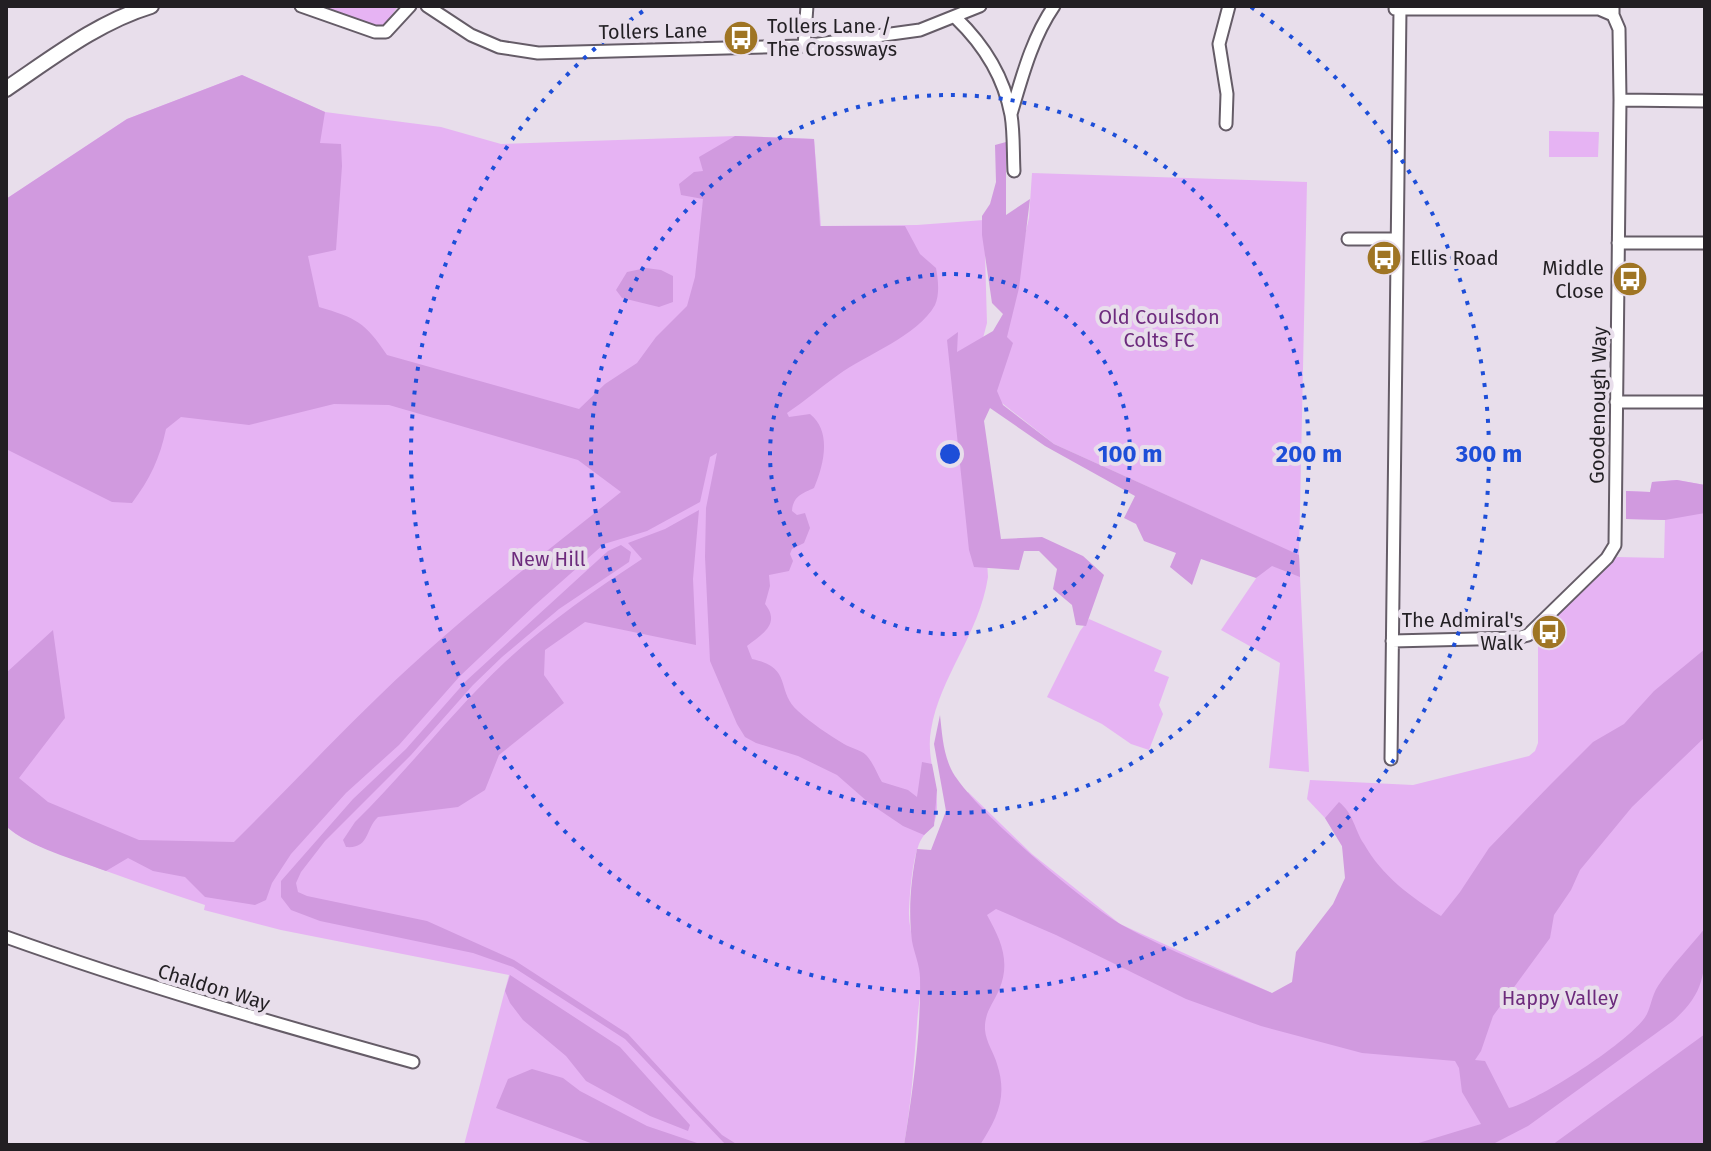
<svg xmlns="http://www.w3.org/2000/svg" width="1711" height="1151" viewBox="0 0 1711 1151" font-family="'Fira Sans',sans-serif">
<rect width="100%" height="100%" fill="#e8deeb"/>
<path fill="#e6b3f3" d="M314,6H398L385,25L375,26Z
M242,75L325,112L441,127L501,144L735,136L814,139L821,226L917,225L984,220L987,323L975,368L988,577C979,635 940,676 931,730C926,756 938,782 937,808C936,830 926,828 919,844C912,862 910,891 909,910C908,934 919,955 921,976C921,992 918,1009 917,1024C914,1065 911,1105 904,1145H464L509,975L281,930L204,910L205,905C159,890 113,874 68,857C48,849 21,841 6,826V199L127,119Z
M1549,131L1599,132L1598,157H1549Z
M1032,173L1307,182L1299,555L1309,772L1269,768L1280,663L1221,630L1278,546L1054,444L988,392L1029,218Z
M1677,480L1705,485V1145H909L968,792L1032,854L1120,924L1272,993L1384,1016L1342,846L1325,818L1307,799L1310,780L1413,785L1529,756L1535,751L1538,743V635L1617,557L1664,558L1665,520L1626,519V491L1650,492L1652,482Z
M1089,619L1162,651L1154,671L1169,677L1159,705L1163,714L1149,750L1131,744L1102,724L1047,697L1080,631Z"/>
<path fill="#d19adf" d="M242,75L325,112L320,143L341,144L342,166L336,250L308,256L319,307C356,318 365,322 387,355L579,409L605,384L637,363L656,337L687,306L695,277L703,199L681,195L679,184L694,172L703,171L699,157L735,136L814,139L820,226H905L920,254L936,268C938,279 940,294 935,305C918,336 865,355 838,375C821,387 805,401 787,413L789,417L810,414C832,431 824,465 814,488C803,493 793,496 792,511L797,515L805,513L810,528L804,543L792,549L790,554L793,561L789,571L769,575L770,586L765,604C781,624 762,634 747,646L752,659C794,668 775,691 798,711C811,723 829,735 844,744C851,748 861,750 866,755C873,762 877,774 882,782L908,790L917,797L922,762L932,764L937,790L934,826L924,835L903,826L869,803L837,775L798,756L756,743L745,737L737,724L710,661L705,557L706,508L717,453L710,457L700,502L647,531L604,544L535,605L460,676L399,745L346,793L291,854L272,883L266,900L255,905L205,897L185,877L153,871L128,858L106,871C77,860 28,847 6,826V673L53,630L65,718L19,778L48,802L139,840L234,842C298,779 358,713 424,654C488,596 555,545 621,492L578,460L389,405L334,404L249,425L181,417L166,429C160,458 150,479 132,503L112,502L6,449V199L127,119Z
M1006,142V215L1030,199L1019,288L1007,337L1013,343L997,391L1003,405L1054,444L1299,555L1300,577L1272,566L1256,578L1201,559L1192,585L1170,567L1176,553L1144,541L1136,524L1124,518L1135,496L1045,446L990,408L984,421L1001,539L1042,537L1083,556L1104,575L1086,626L1076,625L1072,605L1053,589L1057,569L1039,551H1024L1019,570L974,567L969,550L947,340L958,332L957,352L993,331L1003,314L992,303L982,235V216L990,204L996,182L995,145Z
M646,268L661,270L673,276V302L659,307L622,298L616,290L627,272Z
M1677,480L1705,485V513L1665,520L1626,519V491L1650,492L1652,482Z
M699,510L693,579L696,645L585,622L545,650L544,675L564,703L499,755L485,790L458,807L378,817C365,829 370,849 346,847L343,840L355,822C407,771 452,712 505,662C547,623 595,590 642,559L628,543L665,529Z
M621,545L631,552L629,562L559,609L502,657L473,685L411,755L325,841L301,872L296,883L298,892L307,896L427,921L514,960L628,1034L697,1109L722,1135L738,1145L725,1144L625,1039L513,967L473,953L320,921L291,910L281,897V881L353,799L406,749L466,681L608,551Z
M1705,649V737L1632,807L1580,870L1571,890L1554,915L1550,938L1493,1016L1481,1051L1475,1060L1485,1061L1509,1108C1541,1099 1622,1046 1643,1020C1651,1011 1651,996 1658,986C1671,966 1690,947 1705,928C1705,970 1707,991 1673,1021L1528,1126L1495,1143L1412,1145L1481,1124L1462,1092L1459,1068L1455,1061L1362,1053L1261,1026L1186,999L1056,935L996,909L987,915C1001,940 1011,962 999,990C993,1004 984,1013 985,1030C986,1042 994,1053 997,1064C1008,1097 997,1118 980,1145H904C913,1091 921,1032 920,978C920,965 914,953 912,941C908,909 911,880 917,849L931,850L946,811L934,744L940,715C942,733 943,752 951,769C968,805 1085,904 1122,925C1167,950 1223,972 1272,993L1292,982L1296,952L1333,904L1345,878L1342,846L1325,818L1339,802C1354,814 1354,829 1364,844C1382,876 1411,897 1441,916L1460,892L1489,848L1551,784L1593,742L1624,724L1654,691Z
M510,975L620,1047L690,1125L688,1131L650,1116L586,1081L566,1056L523,1020L510,1003L505,991Z
M1705,1034V1145H1552Z
M532,1069L563,1078L580,1091L647,1126L703,1145H596L496,1108L508,1079Z"/>
<g fill="none" stroke-linecap="round" stroke-linejoin="round">
<defs>
<path id="minor" d="M301,6L375,32H386L410,6
M427,6L471,35L499,47L538,53L804,46L920,30L980,6
M1395,9H1599L1613,15
M956,18C983,44 1004,77 1011,115C1014,133 1013,153 1014,171
M804,46L807,6
M1620,100L1705,101
M1011,114C1022,77 1032,38 1054,6
M1226,124L1227,94L1219,44L1229,6
M1348,239H1397
M1618,243H1705
M1616,402H1705
M1392,641L1517,638L1528,635L1607,558L1615,545L1620,100L1619,29L1613,15V6
M1391,759L1400,9
M6,937C140,985 276,1024 413,1062"/>
<path id="tertiary" d="M6,89C52,58 98,22 151,6"/>
</defs>
<use href="#minor" stroke="#655c67" stroke-width="15"/>
<use href="#tertiary" stroke="#655c67" stroke-width="18"/>
<use href="#minor" stroke="#fff" stroke-width="11"/>
<use href="#tertiary" stroke="#fff" stroke-width="14"/>
</g>
<g fill="none" stroke="#1d4ed8" stroke-width="4" stroke-dasharray="4 8">
<circle cx="950" cy="454" r="180"/>
<circle cx="950" cy="454" r="359"/>
<path d="M1251 7A539 539 0 1 1 649 7"/>
</g>
<defs>
<symbol id="bus-disc" viewBox="-11 -11 22 22"><circle r="9.5" fill="#9f7524" stroke="#e8deeb"/><path d="M-5-6H5V4H4V6H2V4H-2V6H-4V4H-5ZM-3.5-4V0h7V-4ZM-3.5 1.2v1.5H-2V1.2ZM2 1.2v1.5H3.5V1.2Z" fill="#fff"/></symbol>
</defs>
<g fill-rule="evenodd">
<use href="#bus-disc" x="721" y="18" width="40" height="40"/>
<use href="#bus-disc" x="1364" y="238" width="40" height="40"/>
<use href="#bus-disc" x="1610" y="259" width="40" height="40"/>
<use href="#bus-disc" x="1529" y="612" width="40" height="40"/>
</g>
<g text-anchor="middle" dominant-baseline="central" stroke-width="8" stroke-linejoin="round" paint-order="stroke">
<g font-size="20" fill="#221f23" stroke="#e8deeb" text-anchor="start">
<text x="767" y="26">Tollers Lane /<tspan x="767" dy="23">The Crossways</tspan></text>
<text x="1410" y="258">Ellis Road</text>
<text x="1604" y="268" text-anchor="end">Middle<tspan x="1604" dy="23">Close</tspan></text>
<text x="1523" y="620" text-anchor="end">The Admiral's<tspan x="1523" dy="23">Walk</tspan></text>
</g>
<g font-size="20" fill="#221f23" stroke="#e8deeb">
<text transform="translate(653 31) rotate(-1)">Tollers Lane</text>
<text transform="translate(1598 405) rotate(-89)">Goodenough Way</text>
<text transform="translate(214 987) rotate(17)">Chaldon Way</text>
</g>
<g font-size="20" fill="#6d2b7d" stroke="#e8deeb">
<text x="1159" y="317">Old Coulsdon<tspan x="1159" dy="23">Colts FC</tspan></text>
<text x="548" y="559">New Hill</text>
<text x="1560" y="998">Happy Valley</text>
</g>
</g>
<circle cx="950" cy="454" r="12" fill="#1d4ed8" stroke="#e8deeb" stroke-width="4"/>
<g font-size="24" text-anchor="middle" font-weight="bold" fill="#1d4ed8" stroke="#e8deeb" stroke-width="8" stroke-linejoin="round" paint-order="stroke">
<text x="1130" y="462">100 m</text>
<text x="1309" y="462">200 m</text>
<text x="1489" y="462">300 m</text>
</g>
<rect width="1711" height="1151" fill="none" stroke="#221f23" stroke-width="16"/>
</svg>
